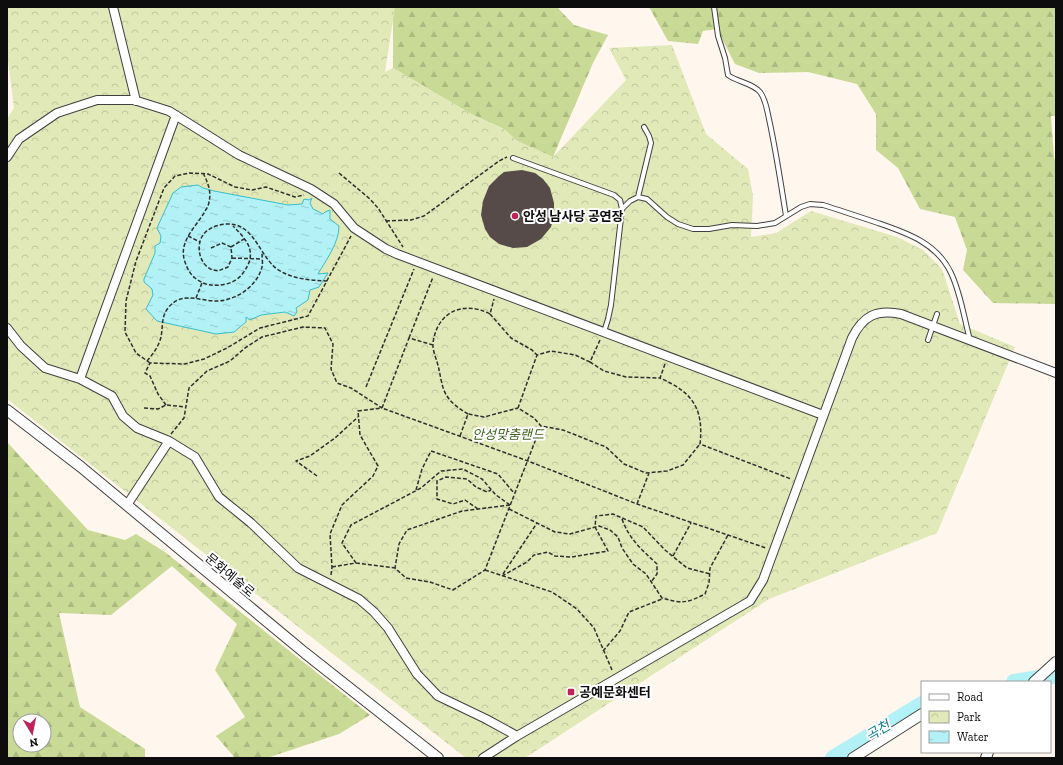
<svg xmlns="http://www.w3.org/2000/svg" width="1063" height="765" viewBox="0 0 1063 765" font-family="'Zilla Slab','Noto Sans KR',serif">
<defs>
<pattern id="forest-firs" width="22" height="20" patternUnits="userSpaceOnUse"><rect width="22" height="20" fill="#c9da96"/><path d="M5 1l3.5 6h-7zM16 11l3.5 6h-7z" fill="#abba80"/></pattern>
<pattern id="park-crowns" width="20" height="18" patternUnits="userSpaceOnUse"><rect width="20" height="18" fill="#e0e9b7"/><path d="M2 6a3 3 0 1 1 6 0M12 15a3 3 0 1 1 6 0" fill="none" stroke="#bfc79c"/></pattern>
<pattern id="water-ripples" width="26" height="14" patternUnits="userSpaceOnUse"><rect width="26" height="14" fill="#b2f1f6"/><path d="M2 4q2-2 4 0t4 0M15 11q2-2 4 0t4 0" fill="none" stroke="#98cdd2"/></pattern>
</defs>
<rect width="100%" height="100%" fill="#fff6ed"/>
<path fill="url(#forest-firs)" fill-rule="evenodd" d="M393,7H557L574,25L608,35L593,63L553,157L517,141L504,129L471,114L393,68Z
M649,7H1056V116H1051L1054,157L1056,163V304L993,303L963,270L967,250L955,217L920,209L898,168L876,150V114L857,84L808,72L759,73L735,64L717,29L703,31L698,44L668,41Z
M7,442L88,530L125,540L136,534L165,552L370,715L339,734L267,758H235L216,736L245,717L215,670L237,624L172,566L111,615L59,613L80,707L145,749V758H7ZM20,721H44V745H20Z"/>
<path fill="url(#park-crowns)" d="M7,7H395L385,72L393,68L471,114L504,129L517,141L553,157L626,80L609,48L672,45L706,134L748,169L753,196L751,237L776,233L811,211L897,237L923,250L942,269L960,324L1015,347L937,533L769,599L525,758H466L7,399V119L14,108L7,53Z"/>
<path fill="url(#water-ripples)" stroke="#38bece" d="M198,185L203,188L214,191L288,205L302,204L304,199L309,200L312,198L310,203L313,209L323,214L325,212L330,210V219L339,226C339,243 326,260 318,274L328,273L319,287L310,290L308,300L296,308L297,312L294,316L285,312L261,315L250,320L246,317V322L234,332L216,334L157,321L146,309L153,295L152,289L144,282V279L155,253V246L160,243L161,236L157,228L173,193L181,187Z"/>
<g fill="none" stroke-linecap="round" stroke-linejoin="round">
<path stroke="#b2f1f6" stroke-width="16" d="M1014,682L1053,676L1056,675
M833,758L922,704"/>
</g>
<path fill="#564b49" d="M522,170L535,173L543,179L550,188L554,203V216L551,227L541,239L527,247L513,248L499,244L490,237L485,229L481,215L483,201L489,186L499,176L504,172Z"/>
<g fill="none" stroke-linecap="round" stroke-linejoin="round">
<defs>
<path id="service" d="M714,7L718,36L725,58L728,75C737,82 753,83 760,92C766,100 767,110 769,119C776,151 781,184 786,216
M513,158L614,195L620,200L622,209L611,305L608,319L604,332
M638,197L651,143L649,136L644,127
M622,209L630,201L638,197L647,199L667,217L678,224L693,229H709L732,225L757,226L775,223L801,207L810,204L823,205C842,211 860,217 878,223C907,233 937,243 951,273C961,294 964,318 970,340
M928,340L937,314"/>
<path id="minor" d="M113,7L136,101
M7,157L19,139L57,113L97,100H134L169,111L239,155L311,189L334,204L354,228L386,249L397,254L823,415
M7,328L21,346L45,368L80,379L112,396L123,416L137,428L169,441L195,457L219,497L251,523L298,568L359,599L374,612L388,628L417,674L438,696L486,719L517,736
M80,379L176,115
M127,505L169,441
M483,758L517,736L750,601L763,580L852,338C863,316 876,309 901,314L1056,373"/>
<path id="tertiary" d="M7,410L81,467L305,653L438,758
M1034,682L1056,662
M853,758L922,714
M986,758L988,752"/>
</defs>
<use href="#service" stroke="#404040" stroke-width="6"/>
<use href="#minor" stroke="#404040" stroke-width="10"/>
<use href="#tertiary" stroke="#404040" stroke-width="12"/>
<path stroke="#2f2f2f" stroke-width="1.5" stroke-dasharray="4 2" stroke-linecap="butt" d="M203,173C209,185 212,193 208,206C207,208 205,211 204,213C194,229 178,243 185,262C187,268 190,274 195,278C204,285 213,287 226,284C232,283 240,278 243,273C258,253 248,241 233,226
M339,173L370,199L378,208L403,247
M386,221L411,220L424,216L499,161L507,157
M188,236L200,242
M231,247L244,239
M211,248L222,243L231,247L232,258L228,267L218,271C215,270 211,270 209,268C199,262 196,245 203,235C209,226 225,222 236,225C256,231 261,257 277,269C292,279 309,280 327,281
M232,258L262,259
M196,298L202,283
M490,314L511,338L532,350L537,355
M409,338L433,277
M600,340L590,362L604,371L626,377L660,378
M433,345L409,338L382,408L528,461L637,504L766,548
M147,361C153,354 159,346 161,337C163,327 161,317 168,308C182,290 201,302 219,301C238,299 257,286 262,267C263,263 262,257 262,252
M590,362L575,355L551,351L537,355L518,408L534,418L541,426L563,430L606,447L624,464L646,473L667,471L683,465L700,444
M150,363L136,353L125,332L126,301L136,261L164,188L175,176L190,173L208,174L235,187L252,190L266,187L295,197L304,195
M665,364L660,378C692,392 704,408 700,444L791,479
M366,387L414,269
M166,405L158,394L150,376L145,373L150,363L185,364L204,359L227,348L260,328L308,316L351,236
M144,408L158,409L166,405L186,407
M468,414C460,409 452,404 447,396C442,389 441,378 439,370C438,362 432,351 433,343C437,312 463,300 490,314L494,299
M171,434L184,418L189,388L207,371L230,361L245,348L262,337L303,327L325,328L333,344L331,369L337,383L351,388L382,408
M460,436L468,414L484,417L518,408
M317,476L296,461L310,456L335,438L358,417
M416,490L422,469L431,451L498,474L514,493
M637,504L649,473
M510,505L462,511L407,530L399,544L395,568L406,578L430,582L453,590L485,570L541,426
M478,509L465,500L453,504L437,499V481L446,477L467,479L476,487L487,492L491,490
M509,509L555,532L570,534L599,526L610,530L618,537L622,548L633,564L646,574L662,598C682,604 687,603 705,594L709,583L710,568L728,535
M622,519C629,539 642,550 657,564V574L651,582
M673,556L691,523
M356,563L395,568
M332,567L356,563L342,543L351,525L421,488L441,471L463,469L482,479L496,495L510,505
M485,570L552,592L577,609L594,628L612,670
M503,574L537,523
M331,575L332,567L330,534L342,505L373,476L378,466L360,435L358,411L382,408
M502,576L527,562L534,555L548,552L555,556L572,557L608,551L595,527L596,516L613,514L643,527L665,550L687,568L710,574
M603,651L620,631L629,612L662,599"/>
<use href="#service" stroke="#fff" stroke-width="4"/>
<use href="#minor" stroke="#fff" stroke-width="8"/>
<use href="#tertiary" stroke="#fff" stroke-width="10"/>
</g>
<g fill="#be2458" stroke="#fff" stroke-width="1.5">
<circle cx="515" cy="216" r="4"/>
<rect x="567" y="688" width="8" height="8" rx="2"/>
</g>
<g text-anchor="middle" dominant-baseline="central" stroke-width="4" stroke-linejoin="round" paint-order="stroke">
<g font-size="13" font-weight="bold" fill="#0d0d0d" stroke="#fff" text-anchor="start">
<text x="523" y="216">안성 남사당 공연장</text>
<text x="579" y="692">공예문화센터</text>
</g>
<g font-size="13" font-style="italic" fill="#41651d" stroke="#fff">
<text x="508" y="434">안성맞춤랜드</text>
</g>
<g font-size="13" fill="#0d0d0d" stroke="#fff">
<text transform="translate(230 575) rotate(40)">문화예술로</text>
</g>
<g font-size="14" font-style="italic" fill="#168092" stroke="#fff">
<text transform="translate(878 731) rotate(-31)">곡천</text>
</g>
</g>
<rect width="1063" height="765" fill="none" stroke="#0d0d0d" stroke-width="16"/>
<rect x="921" y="681" width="130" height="72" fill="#ffffff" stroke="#9e9e9e"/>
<rect x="929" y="694" width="20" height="6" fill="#ffffff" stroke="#9e9e9e"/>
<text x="957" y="701" font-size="12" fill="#0d0d0d">Road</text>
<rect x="929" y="711" width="20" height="12" fill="url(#park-crowns)" stroke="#9e9e9e"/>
<text x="957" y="721" font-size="12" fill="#0d0d0d">Park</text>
<rect x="929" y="731" width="20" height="12" fill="url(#water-ripples)" stroke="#9e9e9e"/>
<text x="957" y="741" font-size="12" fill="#0d0d0d">Water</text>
<g transform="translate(32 733) rotate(170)"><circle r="19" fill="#ffffff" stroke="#9e9e9e"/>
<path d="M0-3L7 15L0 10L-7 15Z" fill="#be2458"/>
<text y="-6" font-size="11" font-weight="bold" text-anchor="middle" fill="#0d0d0d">N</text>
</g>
</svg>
